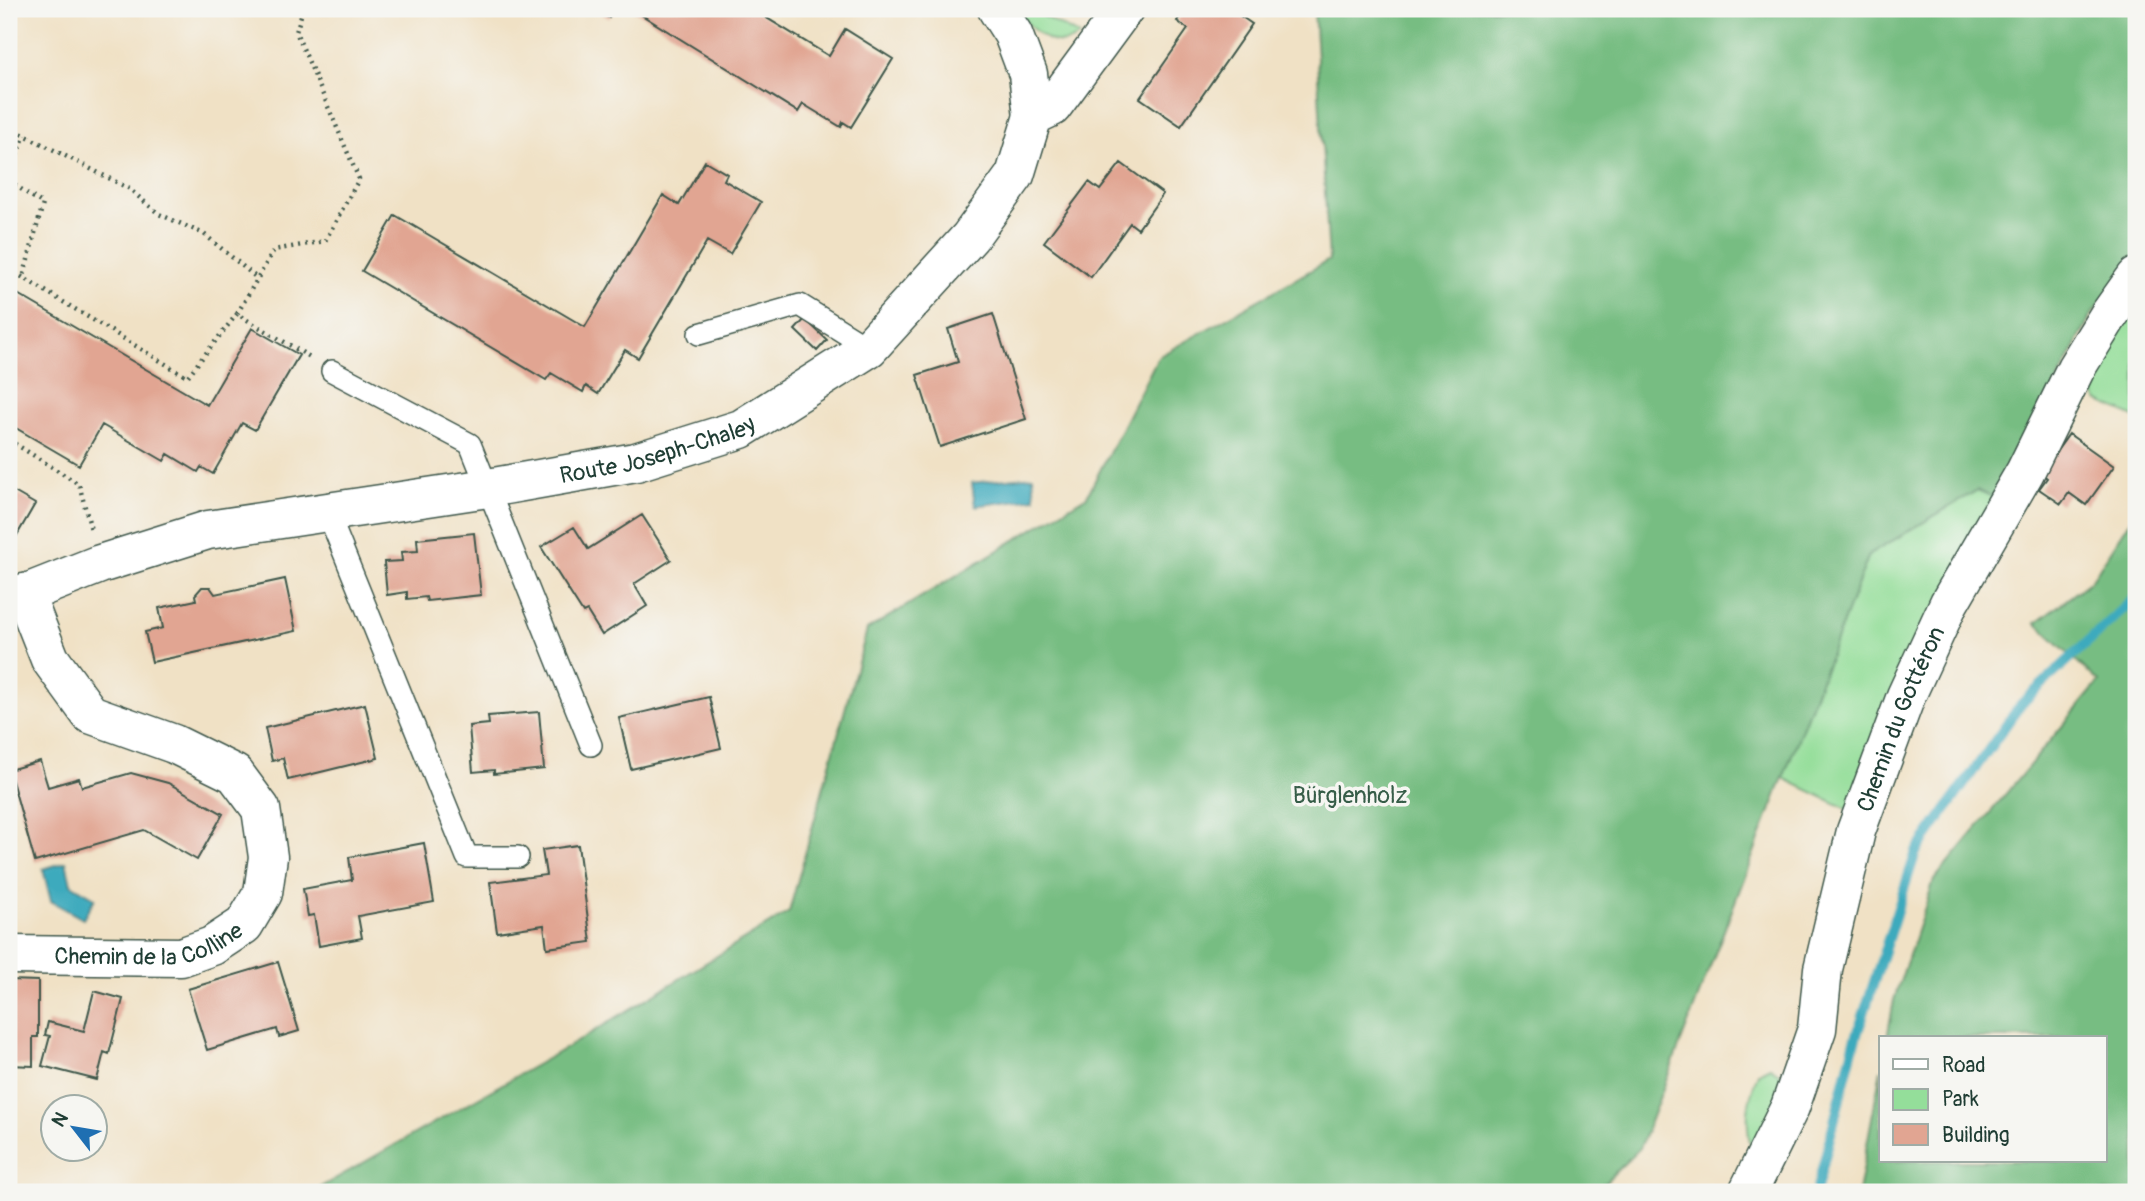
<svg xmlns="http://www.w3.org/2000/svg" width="2145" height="1201" viewBox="0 0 2145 1201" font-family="Pangolin,sans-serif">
<rect width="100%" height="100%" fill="#f6f6f2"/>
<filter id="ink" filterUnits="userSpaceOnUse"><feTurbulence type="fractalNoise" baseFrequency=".0143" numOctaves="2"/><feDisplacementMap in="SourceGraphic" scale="14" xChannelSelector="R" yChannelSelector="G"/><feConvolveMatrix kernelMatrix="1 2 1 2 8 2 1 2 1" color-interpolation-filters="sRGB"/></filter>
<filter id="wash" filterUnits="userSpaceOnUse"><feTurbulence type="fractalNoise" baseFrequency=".00686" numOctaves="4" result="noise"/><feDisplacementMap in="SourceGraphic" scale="28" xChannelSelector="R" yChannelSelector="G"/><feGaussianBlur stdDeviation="1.57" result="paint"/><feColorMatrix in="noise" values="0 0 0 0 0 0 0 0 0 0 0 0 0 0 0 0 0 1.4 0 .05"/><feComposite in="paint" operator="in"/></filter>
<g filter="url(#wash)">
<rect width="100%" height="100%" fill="#f0e1c5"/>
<path fill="#94de9a" stroke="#5a8e67" stroke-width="2" d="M1015,9H1031L1080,36C1053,55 1031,29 1015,9Z
M2136,295V418L2097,400L2089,385L2099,352Z
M1978,490L1998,499L1849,810L1783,778L1869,555Z
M1770,1067L1787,1078L1752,1154C1745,1121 1746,1105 1758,1073Z"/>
<path fill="#77bd82" stroke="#4b7d5b" stroke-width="2" d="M1314,9H2136V254L2090,317L1998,499L1977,490L1869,555L1640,1148L1595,1192H312L573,1044L789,912L867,630L1087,496L1158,357L1329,260Z
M2136,512V1192H1858L1881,1070V1161H2105V1038H1887L1894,1000L1934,880L2099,682L2036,623L2091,581Z"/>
<path fill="#3eaabd" stroke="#2e7478" stroke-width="2" d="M1033,476L1035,498L975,506L972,483Z
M66,862L71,884L95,898L83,919L51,901L43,869Z"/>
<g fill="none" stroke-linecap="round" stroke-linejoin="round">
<path stroke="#3eaabd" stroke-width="10" d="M1816,1192L1854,1044L1916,852L2021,704L2136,597"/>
</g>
<g id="blocks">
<path fill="#e1a592" d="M594,9H615L609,18Z
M632,9H752L829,56L845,29L893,59L851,127L843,122L841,127L803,104L798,112Z
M1185,9H1230L1252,24L1181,126L1140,98L1188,29L1177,21Z
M705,161L727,174L724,180L761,202L730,254L707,241L638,358L625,350L598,394L586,386L583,392L551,373L546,380L362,271L395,215L585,327L663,195L679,205Z
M1121,163L1163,194L1138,229L1130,223L1091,277L1044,242L1089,182L1100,190Z
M9,289L207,405L252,328L299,355L255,430L242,423L213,474L201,467L198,472L168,454L164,461L102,425L79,465L9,424Z
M993,314L1026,419L940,447L917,375L958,362L948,329Z
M805,319L827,340L817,351L795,330Z
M2069,434L2114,466L2086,505L2069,493L2061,504L2039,489L2047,478L2041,473Z
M9,489L35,504L9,549Z
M642,515L671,560L634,584L647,606L602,635L587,611L583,613L541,547L574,527L588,549Z
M474,533L481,595L427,601L426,597L407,599V592L387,595L384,562L402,561L401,552L418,551L417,539Z
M285,579L296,631L152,662L145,632L163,628L159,608L196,600L195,595L202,587H210L215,594Z
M709,697L721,748L631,769L619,718Z
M365,704L378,758L288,780L283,758L272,761L265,728Z
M539,712L544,769L494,774V770L473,772L469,726L489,724L488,716Z
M40,761L48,787L79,778L82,787L131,773L168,783L223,814L197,860L144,830L35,862L9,770Z
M424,843L434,902L358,916L362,938L319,946L314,915L308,916L303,889L352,880L349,857Z
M578,845L591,942L547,948L544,925L497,932L490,882L546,875L542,850Z
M278,962L299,1031L279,1037L277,1029L207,1050L188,989Z
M9,980L38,981V1037H33V1066L9,1065Z
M94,991L123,999L109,1054L104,1052L97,1080L42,1066L50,1036L45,1035L48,1022L84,1031Z"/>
</g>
</g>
<g filter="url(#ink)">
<use href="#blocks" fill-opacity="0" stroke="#3e564a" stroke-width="2"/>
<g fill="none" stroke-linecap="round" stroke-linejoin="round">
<defs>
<path id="lane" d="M699,334L800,305L869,348
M332,371L470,444L591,745
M327,511L467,857H518"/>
<g id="street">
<path d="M997,9L1013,34L1028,74L1033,116"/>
<path id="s1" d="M9,600L100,564L208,530L488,488L636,462L741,429L869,348L970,237L1015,175L1033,116L1052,107L1124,9"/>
<path id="s2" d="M9,955L181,957L212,946L244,925L263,893L268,857L261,809L235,774L174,744L90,714L50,659L24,593"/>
<path id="s3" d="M1748,1192L1790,1107L1817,1029L1823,969L1856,831L1906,696L1949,603L2025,472L2076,368L2109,315L2136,277"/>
</g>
</defs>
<use href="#lane" stroke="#3e564a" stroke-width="24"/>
<use href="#street" stroke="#3e564a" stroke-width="41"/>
<path stroke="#3e564a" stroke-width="4.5" stroke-dasharray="2 5" stroke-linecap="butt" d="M303,9L296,32L359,179L325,241L274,250L237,314L310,357
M9,127L128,188L159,214L204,234L258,279
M9,174L25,135
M9,181L43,204L23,278
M9,269L187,377L237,314
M9,440L79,484L91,530"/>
<use href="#lane" stroke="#fff" stroke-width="21"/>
<use href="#street" stroke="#fff" stroke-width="38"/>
</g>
</g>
<g text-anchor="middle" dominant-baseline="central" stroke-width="7" stroke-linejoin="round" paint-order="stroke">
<g font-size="23" fill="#1f3d34" stroke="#f6f6f2">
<text stroke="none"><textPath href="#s1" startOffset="668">Route Joseph-Chaley</textPath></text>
<text stroke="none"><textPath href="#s3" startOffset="500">Chemin du Gottéron</textPath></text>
<text stroke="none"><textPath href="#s2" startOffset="142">Chemin de la Colline</textPath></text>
</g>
<g font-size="23" fill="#365d48" stroke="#f6f6f2">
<text x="1350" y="795">Bürglenholz</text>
</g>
</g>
<rect width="2145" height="1201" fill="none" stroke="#f6f6f2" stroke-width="35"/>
<rect x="1879" y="1036" width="228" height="126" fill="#f6f6f2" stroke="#a0aca6" stroke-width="2"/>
<rect x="1893" y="1059" width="35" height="10" fill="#ffffff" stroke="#a0aca6" stroke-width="2"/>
<text x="1942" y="1072" font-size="21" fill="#1f3d34">Road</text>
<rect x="1893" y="1089" width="35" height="21" fill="#94de9a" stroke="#a0aca6" stroke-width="2"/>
<text x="1942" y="1106" font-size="21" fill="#1f3d34">Park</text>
<rect x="1893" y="1124" width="35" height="21" fill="#e1a592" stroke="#a0aca6" stroke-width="2"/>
<text x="1942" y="1142" font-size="21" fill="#1f3d34">Building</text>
<g transform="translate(74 1128) rotate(301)"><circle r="33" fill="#f6f6f2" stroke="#a0aca6" stroke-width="2"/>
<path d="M0-5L12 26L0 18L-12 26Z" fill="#1f6fb2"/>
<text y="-10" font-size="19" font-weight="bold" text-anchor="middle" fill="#1f3d34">N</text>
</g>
</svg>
